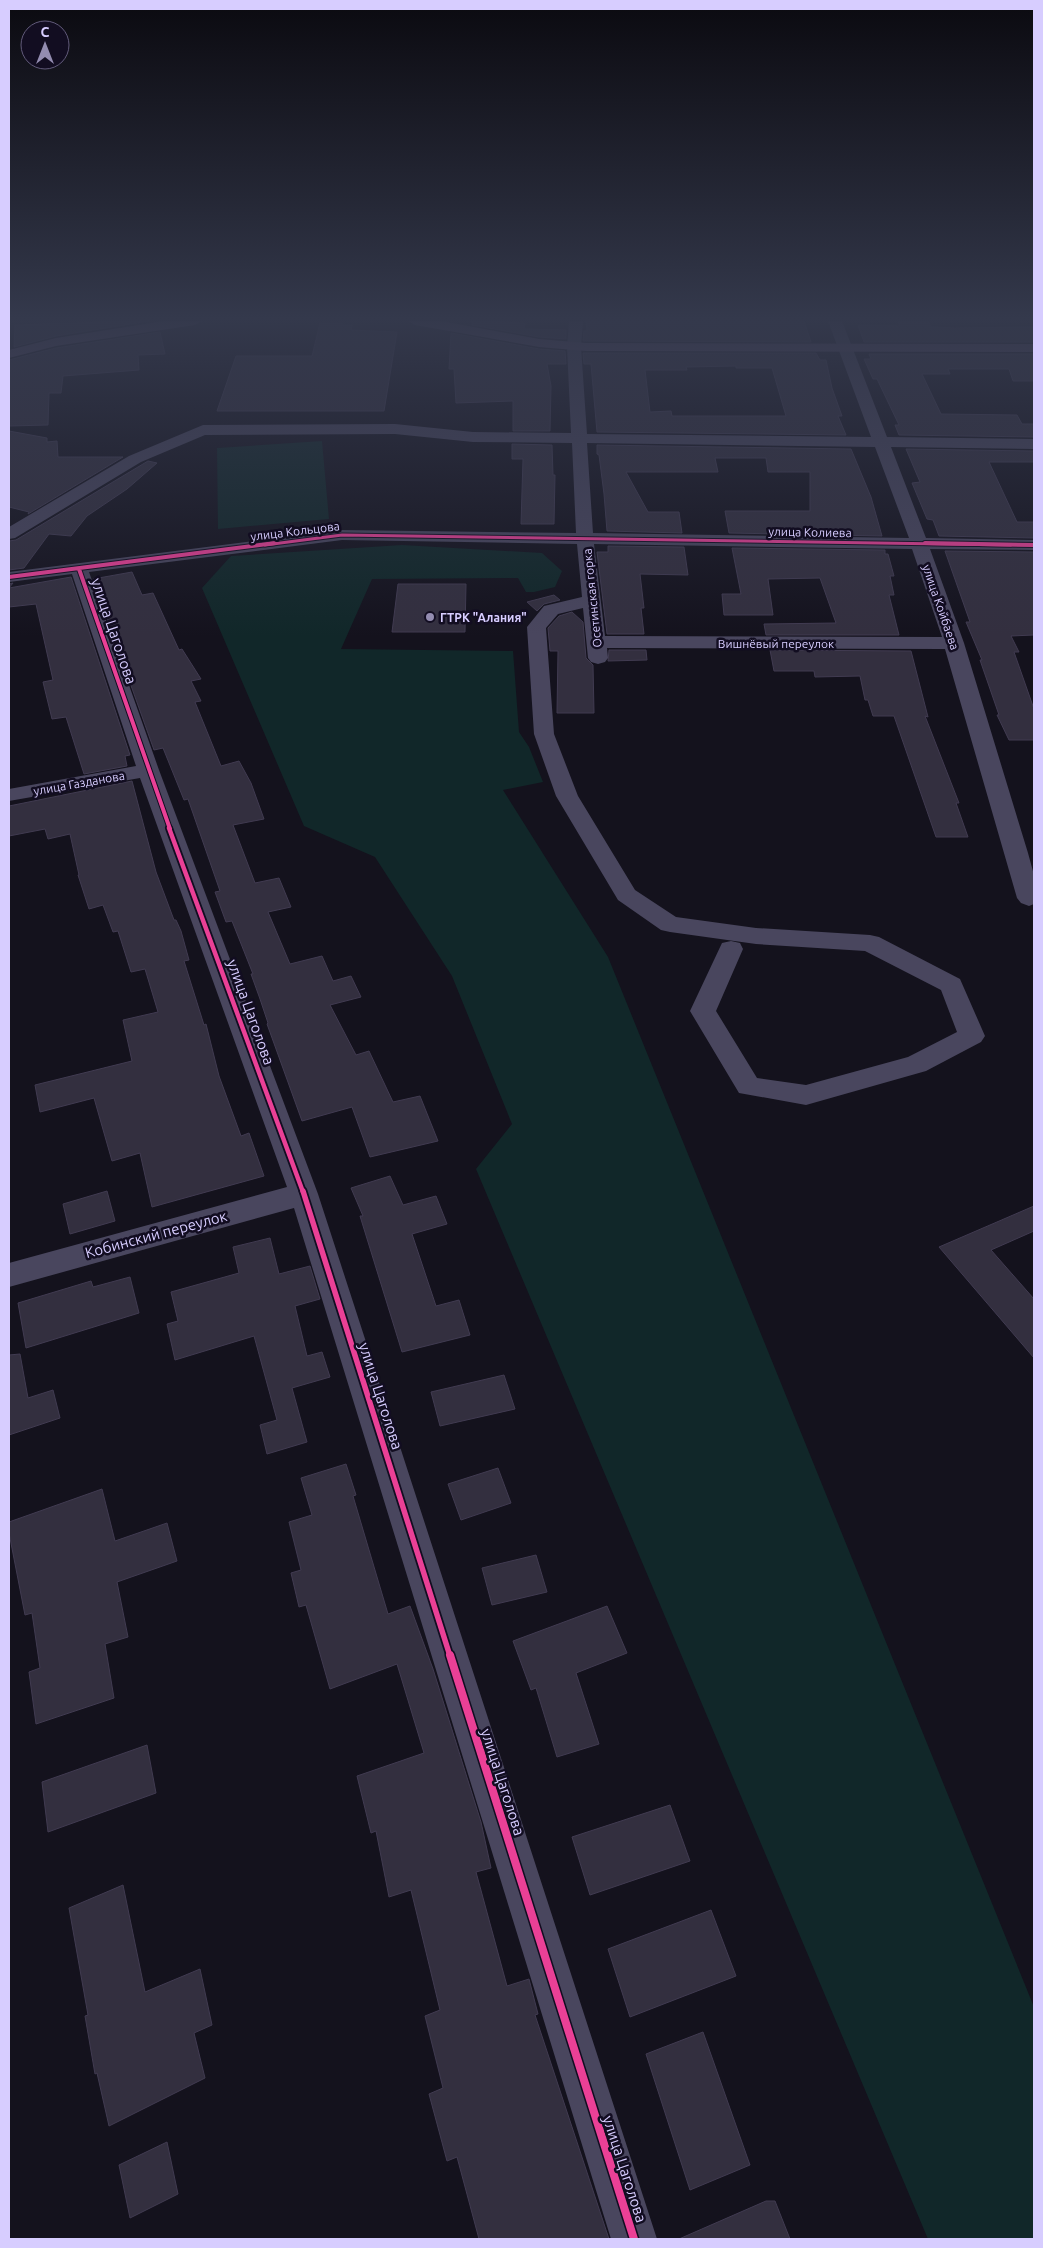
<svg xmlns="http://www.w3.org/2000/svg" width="1043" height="2248" viewBox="0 0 1043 2248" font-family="Ubuntu,sans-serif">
<rect width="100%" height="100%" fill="#14121d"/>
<path fill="#112729" d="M322,441L329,519L218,529L217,448Z
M402,545L542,553L562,571L555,587L534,592H526L518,578L372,579L341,649L513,651L519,732L529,747L543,782L503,790L608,957L1034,2007V2239H928L476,1169L512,1124L452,976L375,857L304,826L202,588L231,556Z"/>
<path fill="#332f3f" stroke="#413b51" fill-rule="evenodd" d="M135,321H149L56,336L14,347L15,325Z
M472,321L525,323L524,329L566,330V339L539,337L472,325Z
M586,321H804L811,342L583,341L584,331H587Z
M898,322H929L931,327L955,328L1034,327V342H864L858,325L900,326Z
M320,323H342V325H352L351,330L397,332L384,411H217L236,356H312Z
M160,332L165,354L138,355L139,370L63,376L61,393H49L48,425L9,426V360L56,348Z
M451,333L539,349L565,351L566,364H547L551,386L550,431H513V401L456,403L454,369H449Z
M583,353H816L820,360H826L832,388L842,416H838L846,435L597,432L591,364H584ZM736,366V368H772L786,416H672L671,411L650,412L645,370H687L686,367Z
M869,354H1034V381H1013L1009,369H948L950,374H922L941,414L1017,415L1022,424H1034V437L899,435L895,425H899L877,379H873L864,359H871Z
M9,431L47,438V442L57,441L58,457H123L28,514L29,512L9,507Z
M512,444L552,445L553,475H555L554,524H521L523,459H512Z
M597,445L851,449L871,497L882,536L729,533L725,511H810V472H768L766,458H715L718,472H626L648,512H679L682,533L607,531L604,494L599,455L597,454Z
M906,449L1034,451V462H989L1017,522H1034V538L939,536L933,520L927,519L912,483L920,482Z
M148,461L157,463L127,489L87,516L71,536L49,534L24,568L9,570V541L16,540Z
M608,546L684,547L688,575L640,574L644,608H641L644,634H607L597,552H608Z
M732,548L885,550V554H888L894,576H890L894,595H889L899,635H766L764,624L836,623L820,578L768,579L773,615H724L722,594H741Z
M945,551L1034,552V635L1011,636L1019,652H1014L1034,709V740H1009L997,715H999L980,660H982L966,622H970Z
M132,572L142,595L153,593L179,650L182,649L201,679L191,681L201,701L195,702L221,766L239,761L251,783L264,819L233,825L255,883L279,878L291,907L268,912L290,964L322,956L333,981L351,976L361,997L330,1005L356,1055L369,1051L393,1102L420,1096L438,1141L370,1157L352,1107L302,1121L267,1024L268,1023L260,999L251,974H253L232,921L226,922L215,892L220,891L188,799L184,800L163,748L154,750L93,579Z
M71,577L130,755L125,756L127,766L84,774L66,717L52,719L43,682L53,680L36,604L9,607V584L13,583L9,588Z
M398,584H466L465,632H392Z
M554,595L560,600L544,604L537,611L527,602Z
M572,612L583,622L586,658L593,665L594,713H557L558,651H550L548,628L559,616Z
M609,650H646L647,660L608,661Z
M770,650L911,651L928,717L925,716L959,803H956L968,837H936L894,716H873L868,700H865L860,676L815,677L814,671H774Z
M132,781L156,872L174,920H176L181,931L189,960L184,961L204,1025L206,1024L219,1076L241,1136L249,1133L264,1176L152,1207L140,1153L112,1161L94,1098L40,1112L35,1085L132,1061L123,1020L158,1012L145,969L131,972L118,931L113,932L103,905L89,909L78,875H79L70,834L48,839L45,829L9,836V806Z
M390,1176L403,1205L436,1196L447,1224L412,1234L436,1306L459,1300L470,1335L402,1352L360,1216H363L351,1188Z
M107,1191L115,1221L70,1234L63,1204Z
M1034,1206V1231L991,1250L1034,1299V1358L939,1247Z
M270,1238L279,1274L310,1266L320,1299L295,1306L307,1356L322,1352L330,1377L292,1388L307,1442L267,1454L260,1425L277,1420L254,1336L175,1360L167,1324L178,1321L171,1292L239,1273L233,1247Z
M130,1277L139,1313L26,1348L18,1303L91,1281L93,1287Z
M20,1354L28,1398L53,1390L60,1418L9,1435V1355Z
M504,1375L515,1409L440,1426L431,1392Z
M346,1464L356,1495L353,1496L388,1614L410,1606L433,1669L481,1822L491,1868L476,1872L507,1986L529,1979L538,2014L535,2015L609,2239H479L457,2157L447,2161L429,2094L443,2088L425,2016L440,2010L411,1890L389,1897L376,1831L371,1833L357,1776L424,1753L397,1664L330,1689L306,1605L299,1607L291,1573L301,1570L289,1522L312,1515L301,1478Z
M498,1468L511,1503L461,1520L448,1484Z
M102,1489L115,1541L167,1523L177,1561L117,1582L128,1637L105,1644L114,1698L36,1724L29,1672L40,1668L32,1613L25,1615L9,1533V1522Z
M536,1555L547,1592L492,1605L482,1568Z
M607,1606L627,1653L576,1673L599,1744L557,1757L536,1688L531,1690L513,1641Z
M147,1745L156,1793L48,1832L42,1782Z
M670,1805L690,1861L590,1895L572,1837Z
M123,1885L145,1992L200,1969L212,2025L194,2033L205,2078L109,2126L97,2073L95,2074L85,2016L88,2015L69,1908Z
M711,1910L736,1976L630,2017L608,1949Z
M703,2032L750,2165L690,2190L646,2054Z
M167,2142L178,2194L130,2218L119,2165Z
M766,2201H775L790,2239H679Z"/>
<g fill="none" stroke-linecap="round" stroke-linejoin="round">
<path fill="#49465e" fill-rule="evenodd" d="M569,321H583L581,347L587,434L871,437L828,321H842L887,437L1034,439V449L891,447L926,538L1034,540V550L930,549L964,643L1028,853L1034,875V904L1029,906L1021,903L1017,898L945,649L607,648L608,658L605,662L598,664L591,662L588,658L583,608L558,614L546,628L554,734L578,796L635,890L676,917L756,928L870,935L879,937L960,979L985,1036L981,1042L926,1071L806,1105L739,1093L690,1011L722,943L731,941L740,943L743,949L716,1011L757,1078L806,1085L908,1057L957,1032L941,990L865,951L756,944L670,932L661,930L618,900L556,796L534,734L527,627L544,606L582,597L577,544L342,540L89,572L159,770L318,1194L657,2239H611L294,1208L9,1287V1263L287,1187L140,778L9,801V789L136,766L72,574L9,582V572L342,530L576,533L572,443L473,442L395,434L205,435L141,462L15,538L9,539V527L129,456L203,425L395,424L473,432L571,433L567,347ZM587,443L875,447L909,538L593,533ZM594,544L912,549L942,637L605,636Z"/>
<path fill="#5e4f6f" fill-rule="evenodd" d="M164,321H202L195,325L56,346L9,358V350L56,338Z
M408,321H441L539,339L586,343L1034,344V352L586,351L539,347L415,325Z"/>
<defs>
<path id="cycleway-far4" d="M265,545L342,535L1011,545"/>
<path id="cycleway-far3" d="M925,543L1034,545
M79,569L170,829
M9,577L275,543"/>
<path id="cycleway-far2" d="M169,828L303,1192"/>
<path id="cycleway-far1" d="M303,1191L450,1656"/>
<path id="cycleway" d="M450,1655L634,2239"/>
</defs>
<use href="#cycleway-far4" stroke="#120d21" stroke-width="5"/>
<use href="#cycleway-far3" stroke="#120d21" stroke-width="6"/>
<use href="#cycleway-far2" stroke="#120d21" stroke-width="8"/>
<use href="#cycleway-far1" stroke="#120d21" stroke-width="9"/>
<use href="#cycleway" stroke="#120d21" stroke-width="11"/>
<use href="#cycleway-far4" stroke="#ea4096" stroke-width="3"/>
<use href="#cycleway-far3" stroke="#ea4096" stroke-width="4"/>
<use href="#cycleway-far2" stroke="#ea4096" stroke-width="4.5"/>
<use href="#cycleway-far1" stroke="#ea4096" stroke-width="5.5"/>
<use href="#cycleway" stroke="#ea4096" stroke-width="8"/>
</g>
<linearGradient id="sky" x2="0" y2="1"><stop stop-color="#0b0a10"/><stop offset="0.5" stop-color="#34394c"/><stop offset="1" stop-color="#34394c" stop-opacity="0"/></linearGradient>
<rect width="1043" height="636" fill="url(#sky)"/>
<circle fill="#938cb0" stroke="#120d21" stroke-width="2" cx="430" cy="617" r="5"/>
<g text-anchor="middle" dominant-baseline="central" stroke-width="5" stroke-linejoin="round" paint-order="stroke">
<g font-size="12" fill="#d7cdff" stroke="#120d21">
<text transform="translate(295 531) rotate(-7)">улица Кольцова</text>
<text transform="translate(810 532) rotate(1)">улица Колиева</text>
<text transform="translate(592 598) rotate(-96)">Осетинская горка</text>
<text transform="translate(941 607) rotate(71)">улица Койбаева</text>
<text x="776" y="643">Вишнёвый переулок</text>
<text transform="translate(79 783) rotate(-10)">улица Газданова</text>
</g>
<g font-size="12" font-weight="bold" fill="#d7cdff" stroke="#120d21" text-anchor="start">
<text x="440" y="617">ГТРК "Алания"</text>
</g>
<g font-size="15" fill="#d7cdff" stroke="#120d21">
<text transform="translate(114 631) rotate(71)">улица Цаголова</text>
<text transform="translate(251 1012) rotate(70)">улица Цаголова</text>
<text transform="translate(156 1234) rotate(-15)">Кобинский переулок</text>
<text transform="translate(381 1396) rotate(72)">улица Цаголова</text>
<text transform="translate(503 1782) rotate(72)">улица Цаголова</text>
<text transform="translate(625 2169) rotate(72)">улица Цаголова</text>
</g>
</g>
<rect width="1043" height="2248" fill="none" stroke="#d7cdff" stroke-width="20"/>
<g transform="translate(45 45)"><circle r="24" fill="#120d21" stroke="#615a7a"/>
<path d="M0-4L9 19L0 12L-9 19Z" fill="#938cb0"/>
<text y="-8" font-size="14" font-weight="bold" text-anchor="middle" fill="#d7cdff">С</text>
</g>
</svg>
